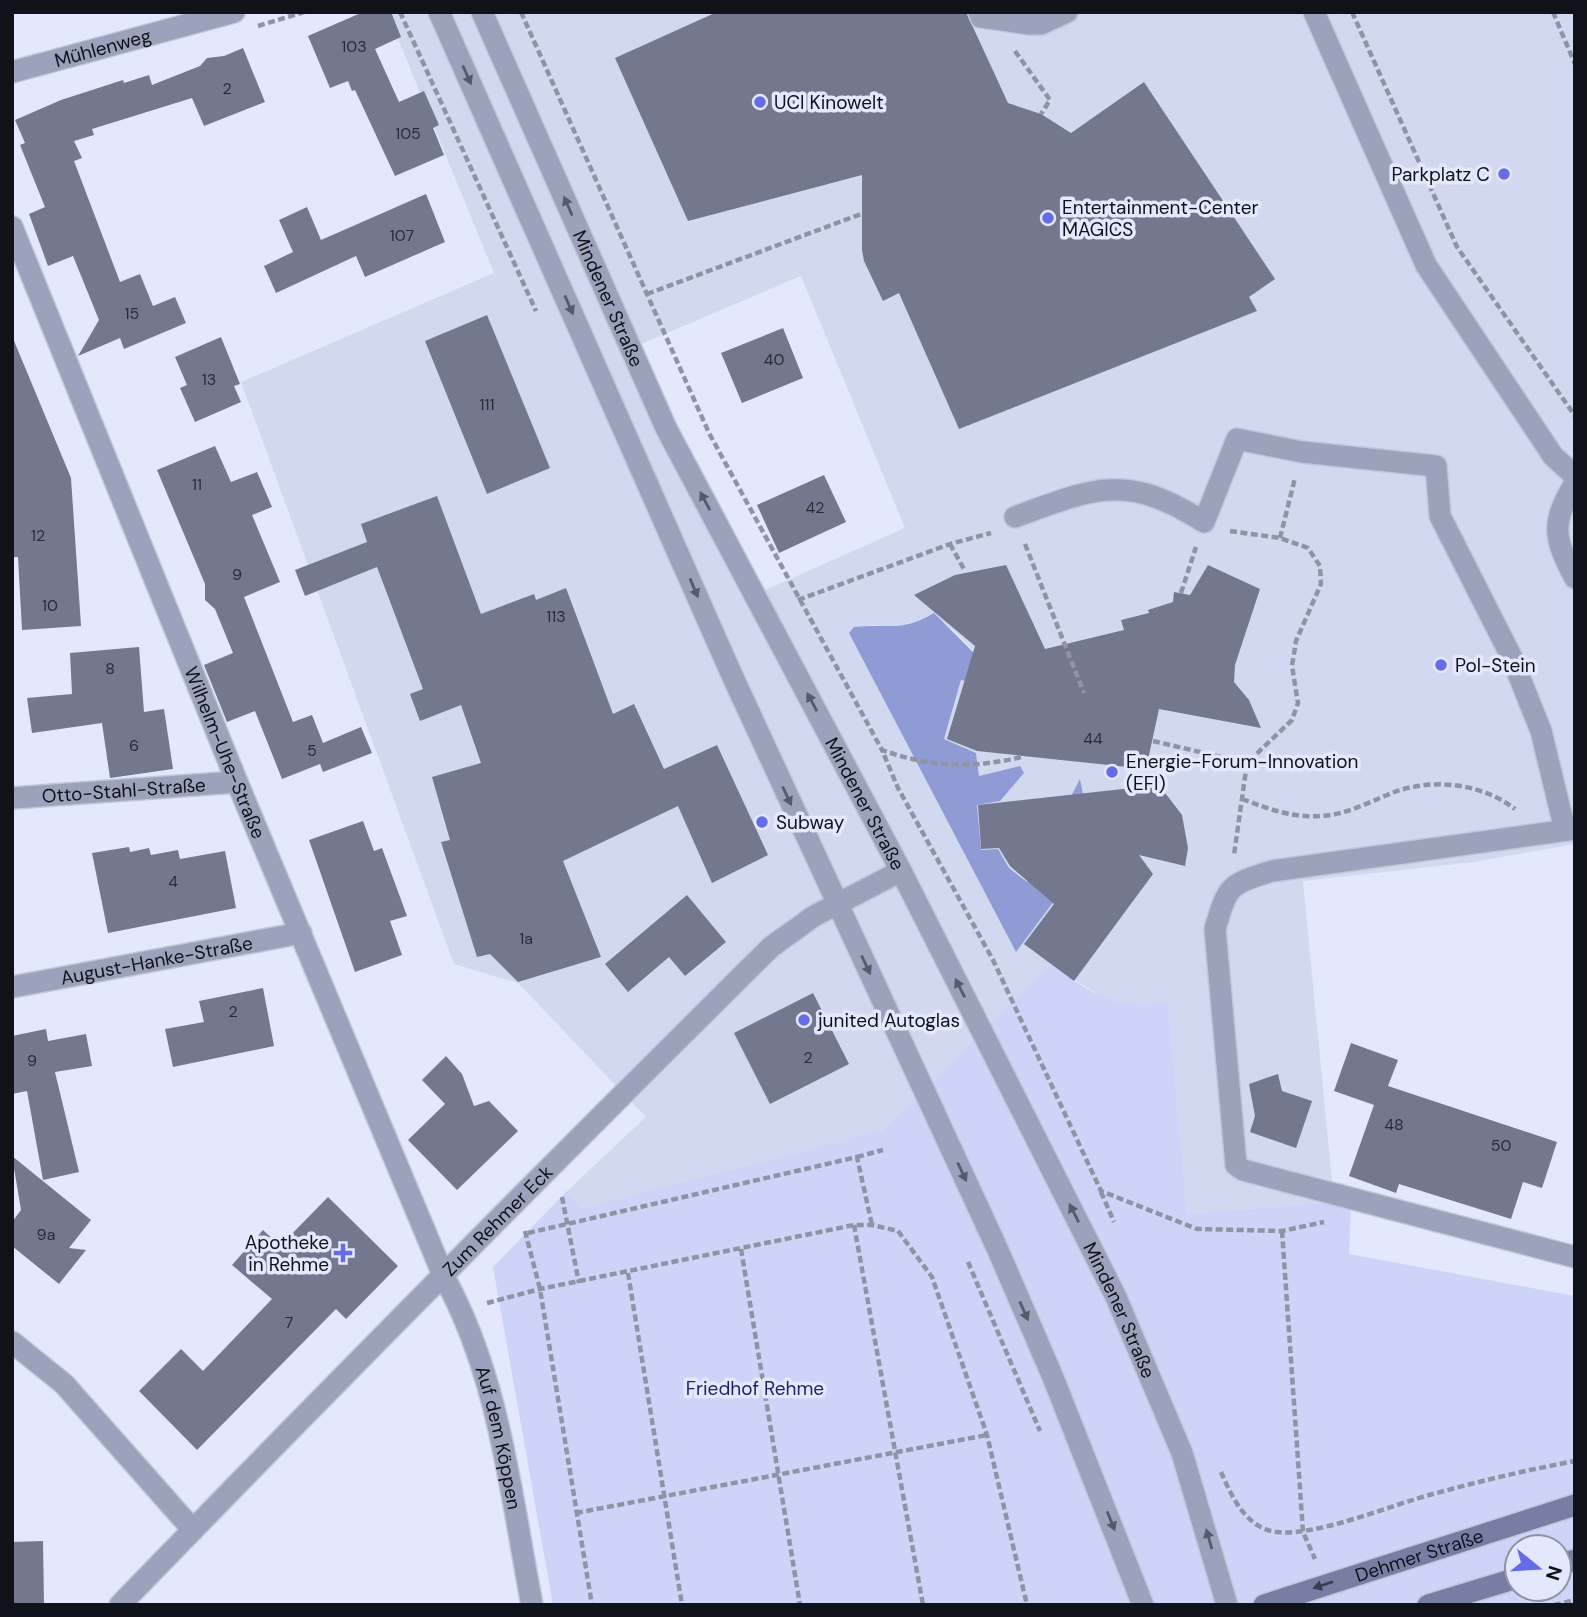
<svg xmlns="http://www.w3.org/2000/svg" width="1587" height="1617" viewBox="0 0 1587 1617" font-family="'DM Sans',sans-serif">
<rect width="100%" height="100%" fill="#e4e8fd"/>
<path fill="#d3d8f1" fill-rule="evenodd" d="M387,12H1575V844L1474,862L1303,881L1334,1202L1187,1214L1168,1004L1133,1007L1108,1001L1052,965L883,1130L582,1208L567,1191L646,1117L518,983L454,964L241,382L494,273ZM801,276L905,528L745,599L627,350ZM934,614L962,638L1012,693L961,680L944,739L976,753L979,776L1020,766L977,804L981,850L998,849L1009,868L1026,883L1080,780L1016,951L854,627L874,625L901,629Z"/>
<path fill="#cdd4f7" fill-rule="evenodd" d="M1052,964C1093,995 1116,1011 1168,1003L1187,1214L1334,1202L1351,1206L1349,1254L1575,1296V1605H553L493,1267L567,1191L582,1208L883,1130ZM1517,1547H1559V1589H1517Z"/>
<path fill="#909bd5" d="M934,613L1015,694L961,680L944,739L976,753L979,776L1020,766L1024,773L1000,801L977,805L981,850L998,849L1009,868L1027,882L1080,779L1101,884L1075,873L1016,952L849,633L854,627C889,623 900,633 934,613Z"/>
<path fill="#74788e" d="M363,12H391L401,37L375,49L399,102L424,91L439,125L433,128L444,155L395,176L355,90L352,91L348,81L330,88L308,36Z
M717,12H966L1008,103L1041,114L1071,133L1144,82L1275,279L1249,297L1257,311L959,429L899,293L883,301L864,261L862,250V175L688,221L615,58Z
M243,48L265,102L204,126L192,98L92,129L94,135L74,141L82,158L74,161L120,282L140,274L153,306L175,297L186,323L124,349L120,338L78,356L99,320L73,256L48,266L29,214L45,207L20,145L25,143L15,120L61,100L123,80L124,83L149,75L152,85L200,66L207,58L224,56Z
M426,194L445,242L365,277L356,256L276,293L264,266L293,252L279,220L307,207L321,240Z
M487,315L550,468L487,494L425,341Z
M783,328L803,378L742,403L721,353Z
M12,336L71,478L81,626L22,630L18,557H12Z
M221,337L240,384L234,386L241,402L195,422L180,388L187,385L175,357Z
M215,446L231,482L257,472L272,507L252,515L280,582L244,597L293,722L312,715L323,743L361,727L372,753L323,772L320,764L282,779L255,711L227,722L204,665L233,653L215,609L205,600V584L157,470Z
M824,475L846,522L779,553L757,505Z
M437,496L481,614L534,594L536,600L566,588L613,714L634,704L664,769L717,745L768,855L712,883L678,806L563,861L601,957L518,982L490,954L477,957L441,842L450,840L432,777L481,763L461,705L420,721L410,694L423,689L377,567L305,596L295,570L367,542L361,524Z
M1006,565L1045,649L1124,630L1121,620L1149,613L1148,610L1173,602L1174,592L1190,595L1208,565L1260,589L1235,665L1234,682L1249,700L1261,728L1159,709L1146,769L977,751L947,739L975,646L914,595L955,575Z
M139,647L144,712L164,709L173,769L110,778L102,723L32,733L27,698L72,694L70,653Z
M1159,785L1182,815L1188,848L1185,866L1139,855L1153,874L1074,981L1024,944L1054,904L1010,866L999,848L981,849L978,805Z
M363,821L374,851L382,848L407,916L390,921L402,955L355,972L309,840Z
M129,847L130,852L149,848L151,855L178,850L180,859L225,851L236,908L108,933L92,853Z
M687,895L726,942L685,976L669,957L628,992L605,964Z
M263,988L274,1046L173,1067L165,1029L204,1022L199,1001Z
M813,993L849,1064L770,1104L734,1033Z
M46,1029L48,1041L86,1034L92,1066L55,1072L79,1172L43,1180L27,1091L12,1094V1036Z
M1351,1043L1398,1060L1388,1086L1557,1142L1542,1188L1523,1182L1511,1219L1399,1184L1396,1193L1349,1176L1374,1105L1334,1091Z
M446,1056L462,1074L474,1106L489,1101L518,1131L457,1190L408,1140L445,1104L422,1080Z
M1278,1074L1282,1091L1312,1101L1296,1148L1250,1132L1255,1116L1249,1084Z
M12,1156L91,1220L69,1248L86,1250L59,1284L12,1246V1222L21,1210Z
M328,1197L398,1266L346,1319L336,1309L197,1450L139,1391L181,1349L203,1371L272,1299L232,1265L263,1230L280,1246Z
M43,1541L44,1605H12V1542Z"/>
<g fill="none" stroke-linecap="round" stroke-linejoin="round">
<defs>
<path id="lane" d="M979,12L981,17L1029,24
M1018,12L1029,24H1041L1067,12
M1314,12L1426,265L1553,456L1575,476
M1015,517C1096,487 1127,473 1204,522L1237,439L1302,452L1436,466L1440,516L1511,656L1541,731L1565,830
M1575,829L1272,871C1228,885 1228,885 1215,929L1236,1165L1243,1170L1575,1257
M12,1342L64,1384L193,1530"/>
<g id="street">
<path d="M439,12L731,673L997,1248L1052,1375L1143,1605"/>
<path id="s1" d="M482,12L666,428L901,871L1116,1297L1182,1453L1227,1605"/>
<path id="s2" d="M12,72L234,12"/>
<path id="s3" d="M12,227L237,782L444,1277C499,1376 511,1495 532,1605"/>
<path d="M1575,483C1551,523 1553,537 1575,578"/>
<path id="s4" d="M12,798L237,782"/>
<path id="s5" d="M12,987L301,933"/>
<path id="s6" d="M120,1605C335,1383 552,1164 771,947L814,916L901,871"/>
</g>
<g id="secondary">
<path d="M1559,1565L1575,1560"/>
<path id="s7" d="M1264,1605L1575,1505"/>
<path d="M1428,1605L1517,1578"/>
</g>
</defs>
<use href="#lane" stroke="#c2c6d9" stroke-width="24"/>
<use href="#street" stroke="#c2c6d9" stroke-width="24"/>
<use href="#secondary" stroke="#c2c6d9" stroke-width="24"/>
<path stroke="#9093a3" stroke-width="4.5" stroke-dasharray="7 3.5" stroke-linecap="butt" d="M400,12L536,311
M521,12L709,433L882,750
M1352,12L1457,247L1575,416
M1553,12L1575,64
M258,26L304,12
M1015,51L1050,100L1041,114
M647,294L861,214
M1230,531L1280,538L1308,548L1320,566L1321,584L1296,641L1292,666L1298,703L1292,720L1247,763L1234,855
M1280,538L1295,478
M950,544L965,571
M1025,544L1084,693
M1181,593L1196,547
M798,600L950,544L991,533
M1153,741L1247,763
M1021,757C972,769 929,767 882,750L898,788L993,960L1101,1191L1197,1229L1282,1231L1324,1222
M1242,799C1269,809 1292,818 1321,816C1347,815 1373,800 1397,791C1437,778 1482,784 1515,809
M857,1157L883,1150
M1101,1192L1114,1222
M562,1197L579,1283
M854,1225L923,1605
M525,1231L540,1289L592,1605
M1282,1231L1303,1532L1315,1559
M528,1233L857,1157L872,1225
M741,1249L800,1605
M968,1262L1040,1431
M628,1273L682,1605
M487,1303L540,1289L854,1225H872L898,1231L932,1277L987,1435L1027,1605
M1221,1472C1231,1495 1244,1524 1271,1531C1310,1540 1393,1504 1433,1494C1480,1481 1527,1470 1575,1461
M576,1513L987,1435
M1554,1605L1575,1600"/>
<use href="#lane" stroke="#9ca1bc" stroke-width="21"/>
<use href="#street" stroke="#9ca1bc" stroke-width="21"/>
<use href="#secondary" stroke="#777ea4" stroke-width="21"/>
</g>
<defs><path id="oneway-solid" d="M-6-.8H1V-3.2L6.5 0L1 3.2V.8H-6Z" transform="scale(1.75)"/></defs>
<g fill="#565a6b">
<use href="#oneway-solid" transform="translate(467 75) rotate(66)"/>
<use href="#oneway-solid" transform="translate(568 206) rotate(-114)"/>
<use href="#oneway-solid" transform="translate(569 305) rotate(66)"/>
<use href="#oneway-solid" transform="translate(705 501) rotate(-118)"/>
<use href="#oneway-solid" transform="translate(694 588) rotate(67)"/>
<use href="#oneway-solid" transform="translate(812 702) rotate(-118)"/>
<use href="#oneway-solid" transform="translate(787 796) rotate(65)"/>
<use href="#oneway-solid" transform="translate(866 965) rotate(65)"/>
<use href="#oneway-solid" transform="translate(960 988) rotate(-117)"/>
<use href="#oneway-solid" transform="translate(962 1172) rotate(65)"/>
<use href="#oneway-solid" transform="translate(1074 1213) rotate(-117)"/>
<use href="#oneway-solid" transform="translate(1024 1311) rotate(66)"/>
<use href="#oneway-solid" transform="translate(1111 1521) rotate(68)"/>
<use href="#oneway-solid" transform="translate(1209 1539) rotate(-106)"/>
</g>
<use fill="#393d51" href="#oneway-solid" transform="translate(1323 1585) rotate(162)"/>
<g fill="#646de6" stroke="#e4e8fd" stroke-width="2.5">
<circle cx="760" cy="102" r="7"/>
<circle cx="1504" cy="174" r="7"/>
<circle cx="1048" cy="218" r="7"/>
<circle cx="1441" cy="665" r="7"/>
<circle cx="1112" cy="772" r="7"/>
<circle cx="762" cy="822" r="7"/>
<circle cx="804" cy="1020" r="7"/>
<path d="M339.5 1242.5h7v7h7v7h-7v7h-7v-7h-7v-7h7z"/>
</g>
<g text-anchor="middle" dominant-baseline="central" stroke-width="7" stroke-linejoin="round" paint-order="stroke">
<g font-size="16" fill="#292c37">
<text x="354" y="46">103</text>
<text x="227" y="88">2</text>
<text x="408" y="133">105</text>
<text x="402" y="235">107</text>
<text x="132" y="313">15</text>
<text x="774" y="359">40</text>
<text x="209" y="379">13</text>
<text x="487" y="404">111</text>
<text x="197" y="484">11</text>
<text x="815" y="507">42</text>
<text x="38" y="535">12</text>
<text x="237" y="574">9</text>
<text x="50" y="605">10</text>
<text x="556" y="616">113</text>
<text x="110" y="668">8</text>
<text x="1093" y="738">44</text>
<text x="134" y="745">6</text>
<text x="312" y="750">5</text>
<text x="173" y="881">4</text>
<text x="526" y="938">1a</text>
<text x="233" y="1011">2</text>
<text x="808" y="1057">2</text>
<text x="32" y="1060">9</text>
<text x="1394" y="1124">48</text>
<text x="1501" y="1145">50</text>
<text x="46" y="1234">9a</text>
<text x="289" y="1322">7</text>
</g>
<g font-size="19" fill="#10121a" stroke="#e4e8fd">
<text stroke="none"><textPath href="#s2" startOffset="94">Mühlenweg</textPath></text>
<text stroke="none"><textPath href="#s1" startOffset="313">Mindener Straße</textPath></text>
<text stroke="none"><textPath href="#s3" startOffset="567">Wilhelm-Uhe-Straße</textPath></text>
<text stroke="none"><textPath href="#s4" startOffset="112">Otto-Stahl-Straße</textPath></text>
<text stroke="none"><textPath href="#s1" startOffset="880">Mindener Straße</textPath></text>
<text stroke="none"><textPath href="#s5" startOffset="147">August-Hanke-Straße</textPath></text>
<text stroke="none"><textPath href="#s6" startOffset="539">Zum Rehmer Eck</textPath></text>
<text stroke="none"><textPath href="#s1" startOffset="1447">Mindener Straße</textPath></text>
<text stroke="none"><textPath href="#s3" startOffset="1306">Auf dem Köppen</textPath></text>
<text stroke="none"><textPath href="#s7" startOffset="163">Dehmer Straße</textPath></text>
</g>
<g font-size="19" fill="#10121a" stroke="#e4e8fd" text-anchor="start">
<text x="774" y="102">UCI Kinowelt</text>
<text x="1490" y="174" text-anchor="end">Parkplatz C</text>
<text x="1062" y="207">Entertainment-Center<tspan x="1062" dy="22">MAGICS</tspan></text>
<text x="1455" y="665">Pol-Stein</text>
<text x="1126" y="761">Energie-Forum-Innovation<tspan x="1126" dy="22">(EFI)</tspan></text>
<text x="776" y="822">Subway</text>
<text x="818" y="1020">junited Autoglas</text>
<text x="329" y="1242" text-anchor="end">Apotheke<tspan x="329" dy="22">in Rehme</tspan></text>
</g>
<g font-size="19" fill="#232468" stroke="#e4e8fd">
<text x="755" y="1388">Friedhof Rehme</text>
</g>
</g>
<rect width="1587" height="1617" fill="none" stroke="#10121a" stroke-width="28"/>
<g transform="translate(1538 1568) rotate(108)"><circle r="33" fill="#e4e8fd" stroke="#8f92a2" stroke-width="2"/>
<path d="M0-5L12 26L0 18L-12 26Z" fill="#646de6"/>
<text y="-10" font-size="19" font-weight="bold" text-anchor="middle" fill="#10121a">N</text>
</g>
</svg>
